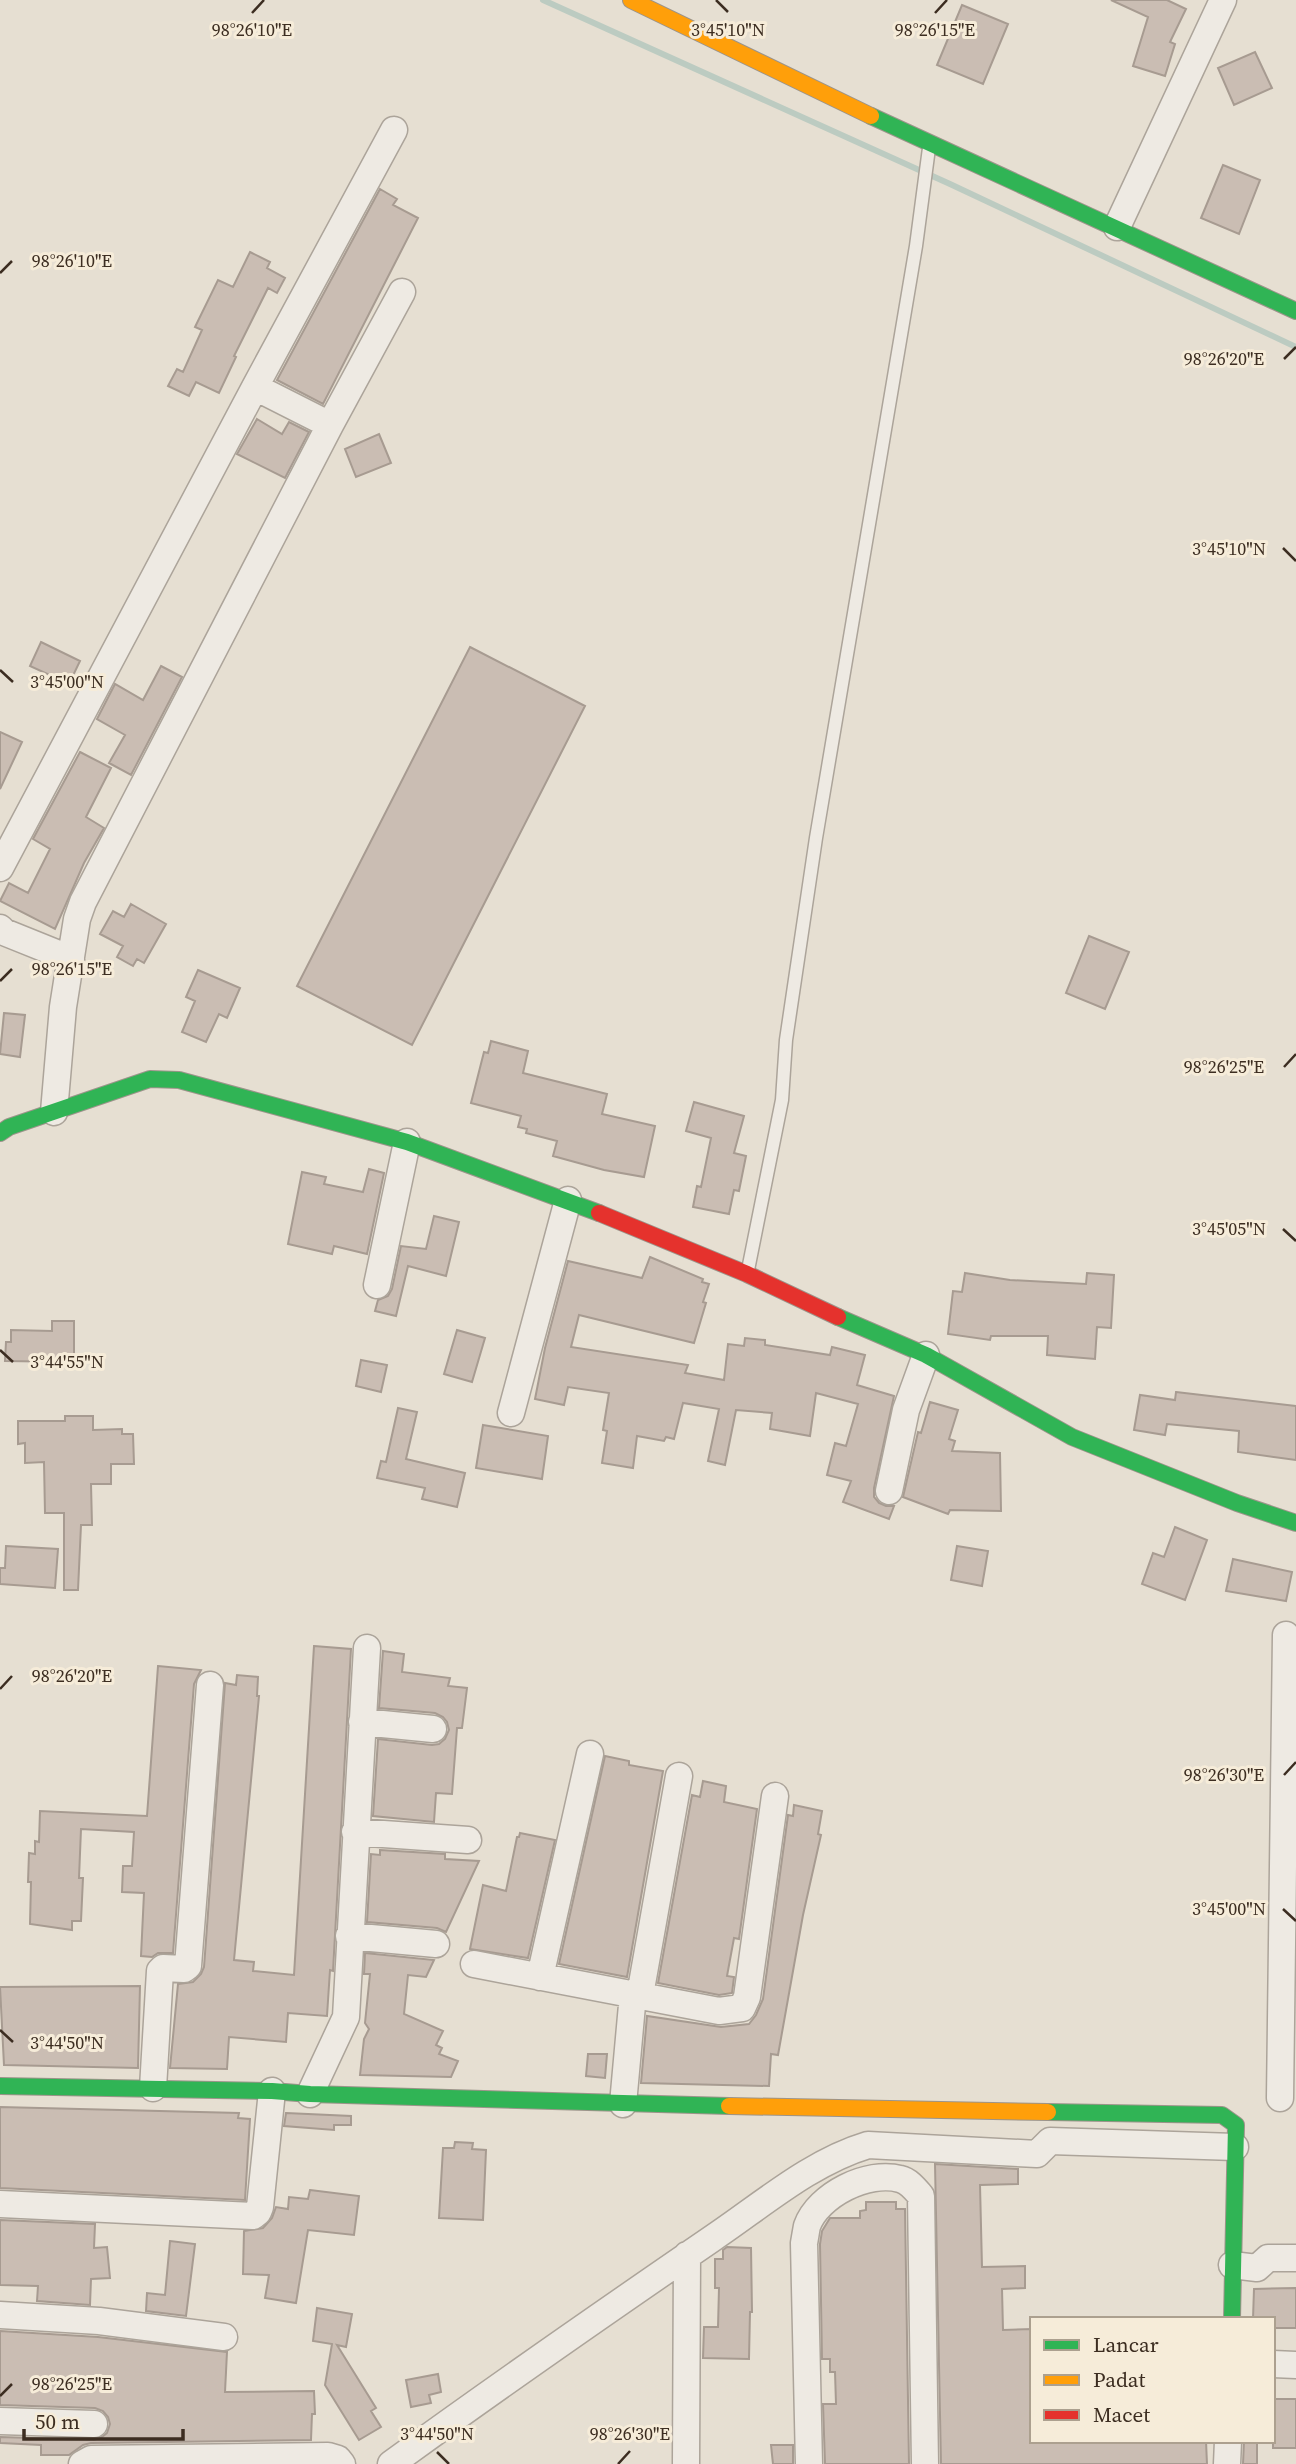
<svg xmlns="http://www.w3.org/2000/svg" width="1296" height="2464" viewBox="0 0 1296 2464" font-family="'Source Serif 4',serif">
<rect width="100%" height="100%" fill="#e6dfd2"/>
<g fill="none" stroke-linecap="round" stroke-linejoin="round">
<path stroke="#bccbc1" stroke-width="6" d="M543,0L950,184L1296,347"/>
</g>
<path fill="#cabdb3" stroke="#a79b91" stroke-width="2" d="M1111,0H1167L1186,9L1170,42L1175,44L1165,76L1133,66L1148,17Z
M962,5L1008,24L983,84L937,65Z
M1255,52L1272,88L1234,105L1218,68Z
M1223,165L1260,180L1239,234L1201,218Z
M380,189L397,199L393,205L418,218L323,404L277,380Z
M250,252L270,262L267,268L285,278L277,293L268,288L234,356L236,357L219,393L196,382L189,396L168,386L177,369L183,372L202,330L195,327L218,280L233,287Z
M257,419L282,434L289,422L309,432L285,478L237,454Z
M379,434L391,463L356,477L345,449Z
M41,642L80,661L69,684L30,666Z
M470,647L585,706L412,1045L297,986Z
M161,666L182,677L131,775L109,763L125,735L97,719L115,684L143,700Z
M0,732L22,742L0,789Z
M80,752L111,768L86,817L104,828L84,863L55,929L0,901L9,883L28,893L50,849L33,839Z
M131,904L166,924L144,963L137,959L133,966L117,957L123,946L100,934L113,911L124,917Z
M1089,936L1129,952L1105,1009L1066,993Z
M198,970L240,988L227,1018L219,1014L206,1042L182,1032L195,1001L186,997Z
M4,1013L25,1015L20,1057L0,1054Z
M491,1041L528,1051L523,1073L607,1094L602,1114L655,1126L644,1177L604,1170L553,1156L557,1141L526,1133L527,1129L518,1127L521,1116L471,1103L484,1052L488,1053Z
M694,1102L744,1116L734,1153L746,1156L739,1191L734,1190L729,1214L693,1207L697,1186L701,1187L711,1138L686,1131Z
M369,1169L384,1173L367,1254L334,1246L332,1254L288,1244L302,1172L326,1177L324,1184L363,1192Z
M434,1216L459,1222L446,1276L408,1266L396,1316L375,1311L378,1300L388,1296L392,1289L401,1246L426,1249Z
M650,1257L703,1279L702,1282L709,1284L703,1302L706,1303L694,1343L579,1315L571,1347L688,1365L685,1373L724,1380L728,1344L744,1346L745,1338L765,1340V1345L830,1355L832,1347L865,1355L857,1385L894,1396L874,1488V1497L879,1503L886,1506H894L889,1519L843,1502L851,1481L827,1475L835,1443L846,1446L858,1404L816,1393L810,1436L770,1429L772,1413L736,1410L725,1465L708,1461L719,1409L683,1403L674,1439L666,1437L664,1441L637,1436L633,1468L602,1463L607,1431L603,1430L609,1393L568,1387L564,1405L535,1399L545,1348L568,1261L642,1278Z
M965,1273L1010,1280L1086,1284L1087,1273L1114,1275L1111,1328L1097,1327L1095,1359L1047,1355L1048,1336H991L990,1340L948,1334L953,1291L962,1292Z
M52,1321H74V1362L5,1361L6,1342H11V1330L52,1331Z
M457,1330L485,1338L472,1382L444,1374Z
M361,1360L387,1365L381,1392L356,1386Z
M1176,1392L1296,1406V1460L1238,1452L1239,1431L1167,1424L1165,1435L1134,1430L1140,1395L1175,1400Z
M930,1402L958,1410L949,1439L955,1441L952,1451L1000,1453L1001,1511L950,1510L948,1514L903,1497L918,1432L921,1433Z
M398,1408L417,1412L406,1459L465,1473L457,1507L422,1499L425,1488L377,1478L381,1461L386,1462Z
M65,1416H93V1430L122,1429V1434H133L134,1464H111V1484H91L92,1525H81L78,1590H64V1513H45L44,1462L25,1463V1443L18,1444V1421H65Z
M483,1425L548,1436L542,1479L476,1468Z
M1175,1527L1207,1540L1185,1600L1142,1584L1153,1553L1164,1557Z
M6,1546L58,1549L55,1588L0,1584V1568H5Z
M957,1546L988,1551L982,1586L951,1580Z
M1233,1559L1292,1572L1286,1601L1226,1591Z
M314,1646L351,1649L333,1971L330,1970L327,2016L288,2013L286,2042L229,2037L227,2069L170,2068L178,1984L193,1982L201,1974L204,1967L225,1683L236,1685L237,1675L258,1677L257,1696H259L234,1960L254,1962L253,1971L294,1975Z
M383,1651L404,1654L402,1672L450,1678L448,1686L467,1688L462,1728H457L452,1794L436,1793L434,1822L373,1816L378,1739L432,1745L439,1744L445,1739L449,1730L447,1722L443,1717L435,1713L379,1708Z
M158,1666L201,1670L194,1684L173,1953H158L152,1957L141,1956L144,1893L122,1892L123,1866H132L134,1832L81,1829L79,1878H83L81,1921H72V1930L30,1924L31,1882H28L29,1853L35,1854V1841L39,1842L40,1811L147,1816Z
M605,1756L629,1761V1765L663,1771L627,1977L559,1964Z
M703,1781L726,1786L724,1802L757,1809L739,1939L734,1938L727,1976L734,1977L732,1993L719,1995L658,1983L692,1795L700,1797Z
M794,1805L822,1811L818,1834L821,1835L803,1915L778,2055L771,2054L769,2086L641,2083L647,2016L721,2027L749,2024L756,2015L763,1999L788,1815L793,1816Z
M520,1833L555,1840L528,1958L470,1949L483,1885L506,1891L517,1837H519Z
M380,1850L445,1854V1859L479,1861L446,1932L437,1928L367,1922L371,1854L380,1855Z
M365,1953L434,1960L426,1977L408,1975L404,2014L443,2031L436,2045L442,2048L439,2054L458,2061L451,2077L360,2075L364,2039L369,2029L365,2023L370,1974H364Z
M140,1986L138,2068L4,2065L0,1987Z
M588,2054H607L605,2078L586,2076Z
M0,2107L239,2113L238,2118L250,2119L245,2200L0,2188Z
M286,2113L351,2116V2125H334V2130L284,2126Z
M455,2142L473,2143L472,2149L486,2150L483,2220L439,2218L443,2148H454Z
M935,2164L1018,2169V2184L980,2185L982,2267L1025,2266V2288L1002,2289L1003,2330L1032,2329V2442L1206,2441L1207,2464H941Z
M310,2190L359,2196L354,2235L308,2230L296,2303L265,2298L269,2275L243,2274L244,2231L263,2228L272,2218L276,2207L288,2209L289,2197L308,2199Z
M866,2202H896V2209H905L909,2464H825L823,2404H836L835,2372H830V2359H822L820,2244L822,2231L830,2218H860V2211L866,2210Z
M0,2220L95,2224L94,2248L107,2247L110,2278L91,2279L90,2305L37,2301L38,2286L0,2285Z
M170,2241L195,2244L186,2316L146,2311L147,2293L165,2295Z
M727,2247L751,2248L752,2312H750L749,2359L703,2358L704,2327H718L719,2288H715V2259H723V2250Z
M1296,2288V2328H1273V2319H1253L1254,2289Z
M317,2308L352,2314L346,2347L337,2345L376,2408L371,2411L381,2427L359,2440L325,2385L332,2344L313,2341Z
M0,2331L98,2337L227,2352L225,2392L314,2391L315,2414H312L311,2440L91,2443L83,2445L69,2455H41V2445L0,2443V2437L94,2440L102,2437L107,2433L110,2424L108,2417L103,2411L95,2408L0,2405Z
M438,2374L441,2392L429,2395L431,2403L411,2407L406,2380Z
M1273,2399H1296V2448H1273Z
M1244,2441H1257V2464H1243Z
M771,2445H793V2464H773Z"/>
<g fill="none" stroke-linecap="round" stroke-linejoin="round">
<defs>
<path id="lane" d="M748,1270L782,1100L786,1040L816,838L916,246L929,148"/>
<path id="street" d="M1117,227L1223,0
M255,387L330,425
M0,868L255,387L394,130
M0,928L4,932L71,959
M54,1112L63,1007L77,919L83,902L330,425L402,292
M377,1285L407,1142
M511,1413L568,1200
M889,1491L906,1410L926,1355
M362,1722L433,1729
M355,1832L468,1840
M349,1936L436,1944
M474,1964L719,2011L742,2008L747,1997L775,1796
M540,1977L590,1754
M640,1995L679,1776
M153,2088L160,1971L163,1968L184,1969L188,1966L210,1685
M310,2094L346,2017L367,1648
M1280,2098L1286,1635
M623,2104L633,1994
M0,2204L253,2216L258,2212L260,2207L272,2091
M1232,2265L1257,2268L1268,2258H1296
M0,2315L99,2321L224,2337
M1273,2364L1296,2365
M0,2421L94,2424
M82,2464L91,2459L328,2456L338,2459L342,2464
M391,2464C497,2387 605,2312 713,2238C762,2205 811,2162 868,2145L1037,2154L1050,2141L1235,2147
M686,2464L687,2255
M809,2464L804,2243C805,2238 806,2231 807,2226C818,2195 868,2170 900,2179C909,2181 915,2189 921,2196L925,2464
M1227,2464L1228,2441"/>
<path id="fast" d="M871,116L1296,311
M0,1133L9,1127L150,1079L179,1080L407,1142L599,1213
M838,1317L926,1355L1072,1437L1237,1503L1296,1523
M0,2086L272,2091L310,2094L729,2106
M1048,2112L1222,2115L1236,2125L1232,2319"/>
<path id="slow" d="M631,0L871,116
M729,2106L1048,2112"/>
<path id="jam" d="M599,1213L747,1274L838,1317"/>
</defs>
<use href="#lane" stroke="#aca49a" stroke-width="15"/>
<use href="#street" stroke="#aca49a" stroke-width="29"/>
<use href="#fast" stroke="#9c948a" stroke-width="18"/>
<use href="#slow" stroke="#9c948a" stroke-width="18"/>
<use href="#jam" stroke="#9c948a" stroke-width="18"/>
<use href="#lane" stroke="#eeeae3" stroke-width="12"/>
<use href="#street" stroke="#eeeae3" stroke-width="26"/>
<use href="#fast" stroke="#30b455" stroke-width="16"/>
<use href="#slow" stroke="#ff9f0a" stroke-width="16"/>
<use href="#jam" stroke="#e5322d" stroke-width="16"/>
</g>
<path fill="none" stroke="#3c2d21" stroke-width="2.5" d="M716,0L728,12M252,13L264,0M935,13L947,0M0,273L12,261M1284,359L1296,347M1283,548L1296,561M0,670L13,682M0,981L12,969M1284,1067L1296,1054M1283,1229L1296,1241M0,1350L13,1362M0,1689L12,1676M1284,1775L1296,1762M1283,1909L1296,1921M0,2030L13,2042M0,2396L12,2384M437,2452L449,2464M618,2464L630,2451"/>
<g font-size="18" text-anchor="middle" fill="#3c2d21" stroke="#f6ecd9" stroke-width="6" stroke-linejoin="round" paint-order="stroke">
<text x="728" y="36">3°45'10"N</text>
<text x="252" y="36">98°26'10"E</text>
<text x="935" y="36">98°26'15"E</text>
<text x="72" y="267">98°26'10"E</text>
<text x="1224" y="365">98°26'20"E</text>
<text x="1229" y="555">3°45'10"N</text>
<text x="67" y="688">3°45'00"N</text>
<text x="72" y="975">98°26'15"E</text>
<text x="1224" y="1073">98°26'25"E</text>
<text x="1229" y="1235">3°45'05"N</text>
<text x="67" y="1368">3°44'55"N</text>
<text x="72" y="1682">98°26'20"E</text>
<text x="1224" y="1781">98°26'30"E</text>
<text x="1229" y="1915">3°45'00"N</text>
<text x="67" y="2049">3°44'50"N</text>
<text x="72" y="2390">98°26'25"E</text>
<text x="630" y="2440">98°26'30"E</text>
<text x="437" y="2440">3°44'50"N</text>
</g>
<rect x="1030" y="2317" width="245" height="126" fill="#f6ecd9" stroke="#aca08f" stroke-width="2"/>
<rect x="1044" y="2340" width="35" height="10" fill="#30b455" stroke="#aca08f" stroke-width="2"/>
<text x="1093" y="2352" font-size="21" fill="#3c2d21">Lancar</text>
<rect x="1044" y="2375" width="35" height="10" fill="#ff9f0a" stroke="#aca08f" stroke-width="2"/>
<text x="1093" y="2387" font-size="21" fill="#3c2d21">Padat</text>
<rect x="1044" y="2410" width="35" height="10" fill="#e5322d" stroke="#aca08f" stroke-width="2"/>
<text x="1093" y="2422" font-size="21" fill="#3c2d21">Macet</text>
<path d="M24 2429v10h159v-10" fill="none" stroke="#3c2d21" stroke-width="3.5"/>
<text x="35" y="2429" font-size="21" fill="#3c2d21" stroke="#f6ecd9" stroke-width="5" paint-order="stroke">50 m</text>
</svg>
